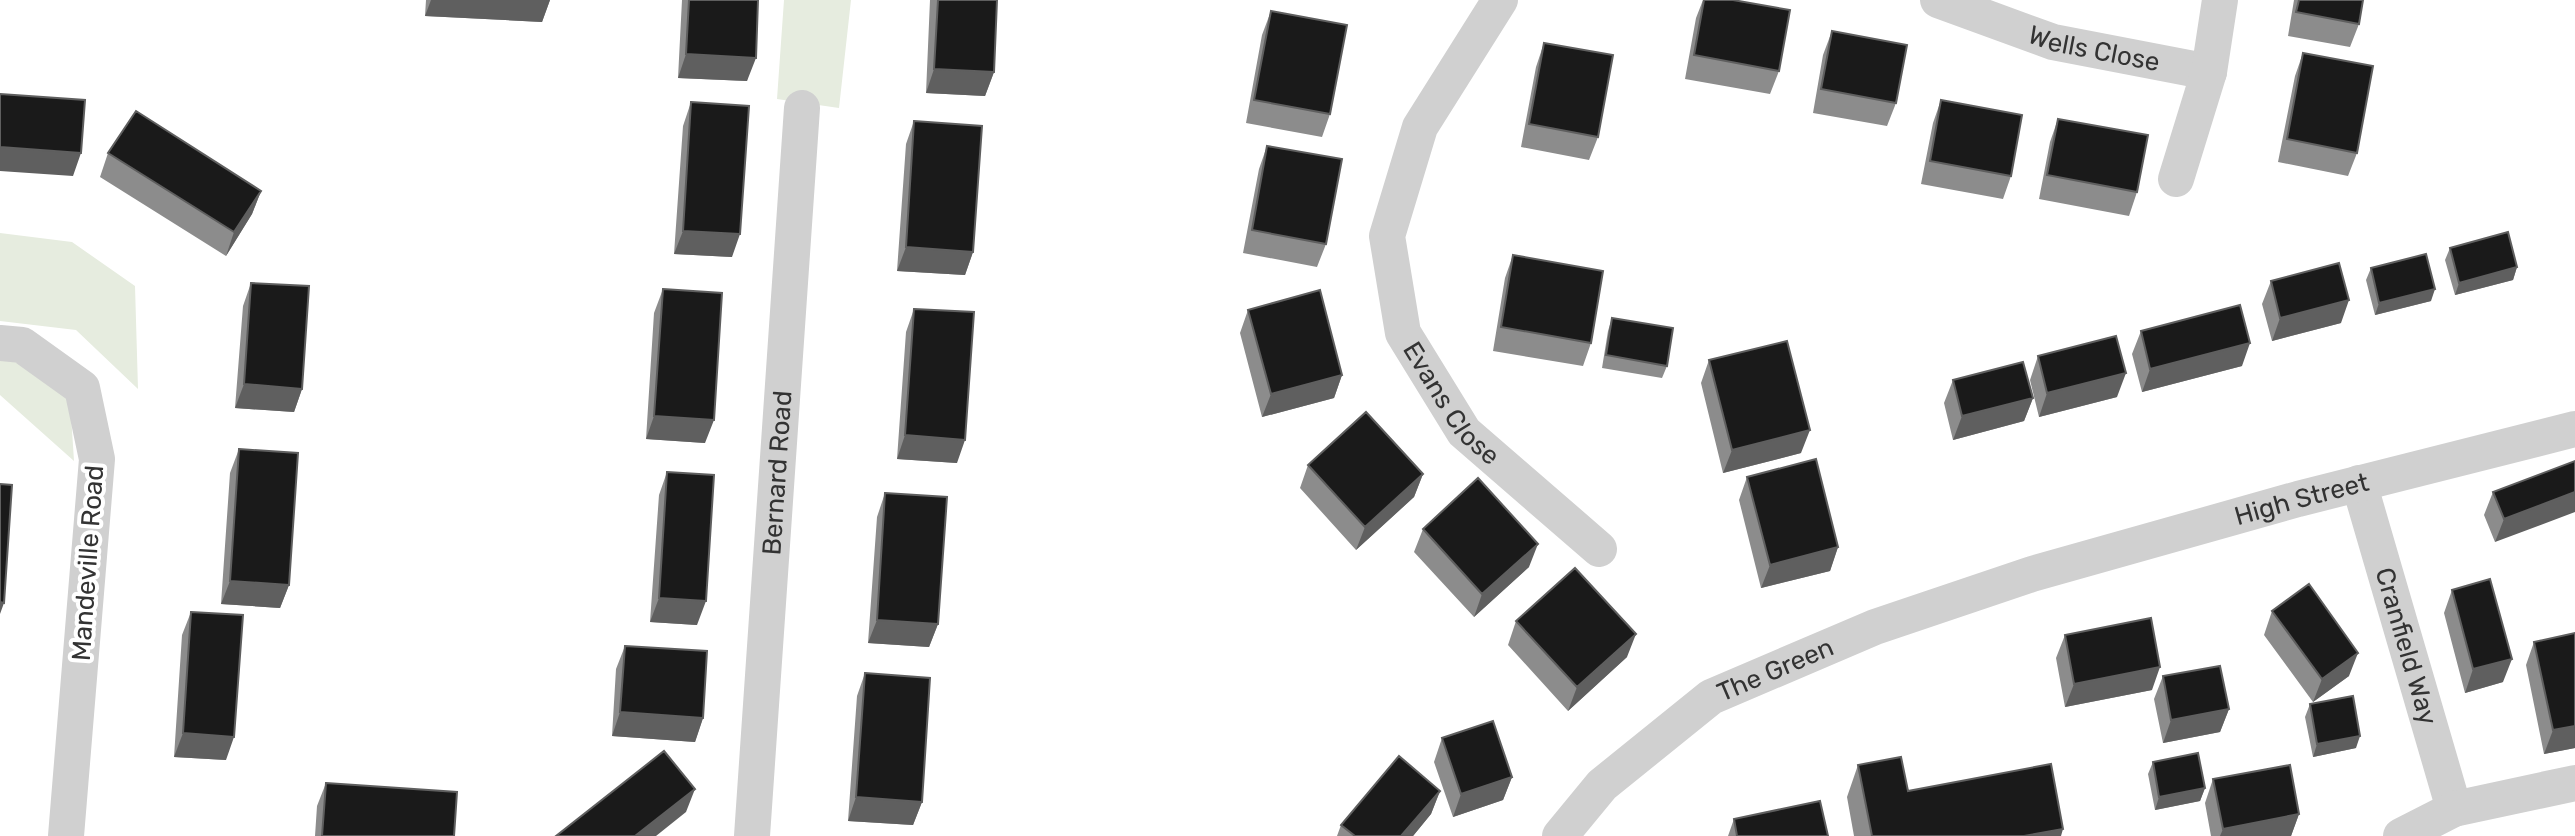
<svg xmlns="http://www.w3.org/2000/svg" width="2575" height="836" viewBox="0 0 2575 836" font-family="Rubik,sans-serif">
<rect width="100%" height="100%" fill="#fff"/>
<path fill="#e6ecdf" d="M784,0H851L839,108L777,99Z
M0,233L72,242L135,286L138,389L76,330L0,321Z
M0,360L18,361L70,399L74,461L0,395Z"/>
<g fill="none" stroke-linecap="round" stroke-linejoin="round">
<g stroke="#d0d0d0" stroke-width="36">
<path id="s1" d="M1500,0L1420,127L1387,236L1403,333L1464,432L1599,549"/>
<path id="s2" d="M1938,0L2053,42L2209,72"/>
<path d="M2176,179L2209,72L2220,0"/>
<path d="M0,343L22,345L82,388L97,459L66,836"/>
<path id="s3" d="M2359,483L2454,809"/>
<path id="s4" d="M752,836L802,108"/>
<path id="s5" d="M1560,836L1602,785L1711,697L1875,627L2032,574L2298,499L2575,429"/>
<path d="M2401,836L2454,809L2575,783"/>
</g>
</g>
<path fill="#8c8c8c" d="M426,0H550L542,22L425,16Z
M682,0H758L747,81L678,78Z
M930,0H997L994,72L985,96L926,93Z
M1703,0H1733L1779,71L1770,94L1685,79L1696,18Z
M2294,0H2363L2359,24L2350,47L2288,36Z
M1271,11L1330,114L1322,137L1246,123L1262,35Z
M1832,31L1896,103L1887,126L1813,113L1823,55Z
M1544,43L1598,137L1589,160L1521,147L1536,67Z
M2303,53L2357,153L2348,176L2278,162L2295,76Z
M1941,100L2011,176L2003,199L1921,184L1933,123Z
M691,102L732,257L674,254L683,126Z
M2058,119L2137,192L2129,216L2039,199L2050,142Z
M914,121L973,252L965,275L897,271L906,144Z
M1267,146L1326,244L1317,267L1243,253L1259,169Z
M108,153L261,191L252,214L226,256L100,177Z
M2450,248L2517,267L2513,280L2455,295L2445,260Z
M1513,255L1591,343L1583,366L1493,351L1505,278Z
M2371,268L2431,301L2375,315L2366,280Z
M2271,281L2341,323L2272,341L2262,304Z
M251,283L302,389L294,412L235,408L243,306Z
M663,289L705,443L646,439L654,313Z
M914,309L957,463L897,459L906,332Z
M1248,310L1342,375L1334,398L1262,417L1240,333Z
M1612,318L1667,366L1662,378L1602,368L1608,331Z
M2141,331L2242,366L2142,392L2132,354Z
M2038,356L2117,397L2039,417L2030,380Z
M1709,360L1801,453L1723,473L1701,383Z
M1953,380L2033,398L2024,421L1953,440L1944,403Z
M239,449L289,585L280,608L221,604L230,473Z
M2575,461L2495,542L2484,515L2493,492Z
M1308,465L1423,474L1414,497L1356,550L1300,488Z
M667,472L697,625L650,622L659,495Z
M1747,477L1838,547L1830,571L1761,588L1739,500Z
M885,493L938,624L929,647L868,643L877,517Z
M1423,529L1529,567L1474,617L1414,552Z
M2452,590L2503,682L2465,693L2444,613Z
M2272,611L2349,676L2313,702L2264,635Z
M191,612L226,760L174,757L182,635Z
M1516,621L1627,657L1568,711L1508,645Z
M2065,635L2152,690L2065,707L2056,658Z
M2534,642L2575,748L2544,754L2526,665Z
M625,646L703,718L695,742L612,736L616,669Z
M865,673L922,802L913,825L848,821L857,696Z
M2163,676L2229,709L2220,732L2163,743L2154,699Z
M2310,704L2356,748L2313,757L2305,717Z
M1442,738L1512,777L1503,800L1453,817L1434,762Z
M2153,762L2205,788L2200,801L2155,810L2148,774Z
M1858,765L1908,791L2061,836H1854L1847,797Z
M2213,779L2299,814L2291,836H2211L2205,803Z
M326,783L454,836H315L317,806Z
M1440,791L1431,814L1413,836H1337L1341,825Z
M1734,819L1737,836H1728Z"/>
<path fill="#5f5f5f" d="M431,0H550L542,22L425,16Z
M686,54L756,58L747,81L678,78Z
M934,69L994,72L985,96L926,93Z
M0,147L81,153L73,176L0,171Z
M261,191L252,214L226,256L234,232Z
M683,231L740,234L732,257L674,254Z
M906,247L973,252L965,275L897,271Z
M2517,267L2513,280L2455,295L2459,283Z
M2435,289L2431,301L2375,315L2379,303Z
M2349,300L2341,323L2272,341L2280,318Z
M2250,343L2242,366L2142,392L2150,369Z
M2126,373L2117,397L2039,417L2047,393Z
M1342,375L1334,398L1262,417L1271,394Z
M244,384L302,389L294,412L235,408Z
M2033,398L2024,421L1953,440L1962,416Z
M654,416L714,420L705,443L646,439Z
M1810,430L1801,453L1723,473L1732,450Z
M905,435L965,440L957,463L897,459Z
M1423,474L1414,497L1356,550L1365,527Z
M2575,492V512L2495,542L2504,519Z
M1538,544L1529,567L1474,617L1482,594Z
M1838,547L1830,571L1761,588L1770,565Z
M230,581L289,585L280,608L221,604Z
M659,598L706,601L697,625L650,622Z
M0,602L4,603L0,614Z
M877,620L938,624L929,647L868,643Z
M1636,634L1627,657L1568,711L1577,687Z
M2358,653L2349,676L2313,702L2322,679Z
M2512,659L2503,682L2465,693L2473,669Z
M2160,667L2152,690L2065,707L2074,684Z
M2229,709L2220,732L2163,743L2171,720Z
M620,712L703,718L695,742L612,736Z
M2575,726V748L2544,754L2553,730Z
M183,733L234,737L226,760L174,757Z
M2360,736L2356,748L2313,757L2317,744Z
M1512,777L1503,800L1453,817L1461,794Z
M2205,788L2200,801L2155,810L2159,797Z
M695,789L686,812L656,836H635Z
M1440,791L1431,814L1413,836H1401Z
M856,797L922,802L913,825L848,821Z
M2299,814L2291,836H2220L2223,829Z
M2063,829L2061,836H2024Z"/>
<path fill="#1a1a1a" stroke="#5f5f5f" stroke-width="2" d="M689,0H758L756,58L686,54Z
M938,0H997L994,72L934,69Z
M1704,0H1733L1790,10L1779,71L1694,55Z
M2299,0H2363L2359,24L2296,12Z
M1271,11L1347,25L1330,114L1254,100Z
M1832,31L1907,45L1896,103L1821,89Z
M1544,43L1613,55L1598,137L1529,124Z
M2303,53L2373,66L2357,153L2287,139Z
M0,94L85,100L81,153L0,147Z
M1941,100L2022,115L2011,176L1930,161Z
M691,102L749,106L740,234L683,231Z
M136,111L261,191L234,232L108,153Z
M2058,119L2148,135L2137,192L2047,175Z
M914,121L982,126L973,252L906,247Z
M1267,146L1342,159L1326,244L1252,230Z
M2508,232L2517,267L2459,283L2450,248Z
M2426,254L2435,289L2379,303L2371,268Z
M1513,255L1603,271L1591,343L1501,327Z
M2339,263L2349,300L2280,318L2271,281Z
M251,283L309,286L302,389L244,384Z
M663,289L722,293L714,420L654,416Z
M1320,290L1342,375L1271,394L1248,310Z
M2240,305L2250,343L2150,369L2141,331Z
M914,309L974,312L965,440L905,435Z
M1612,318L1673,328L1667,366L1606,355Z
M2116,336L2126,373L2047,393L2038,356Z
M1787,341L1810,430L1732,450L1709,360Z
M2023,362L2033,398L1962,416L1953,380Z
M1366,412L1423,474L1365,527L1308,465Z
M239,449L298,453L289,585L230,581Z
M1816,459L1838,547L1770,565L1747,477Z
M2575,461V492L2504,519L2493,492Z
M667,472L714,475L706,601L659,598Z
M1478,478L1538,544L1482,594L1423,529Z
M0,484L12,485L4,603L0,602Z
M885,493L947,497L938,624L877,620Z
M1575,568L1636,634L1577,687L1516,621Z
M2490,579L2512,659L2473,669L2452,590Z
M2309,584L2358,653L2322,679L2272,611Z
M191,612L243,615L234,737L183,733Z
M2151,618L2160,667L2074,684L2065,635Z
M2575,633V726L2553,730L2534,642Z
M625,646L707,651L703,718L620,712Z
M2220,666L2229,709L2171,720L2163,676Z
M865,673L930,678L922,802L856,797Z
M2353,696L2360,736L2317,744L2310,704Z
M1493,721L1512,777L1461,794L1442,738Z
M664,751L695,789L635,836H556Z
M2198,753L2205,788L2159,797L2153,762Z
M1399,756L1440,791L1401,836H1355L1341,825Z
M1901,757L1908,791L2051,764L2063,829L2024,836H1872L1858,765Z
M2290,765L2299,814L2223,829L2213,779Z
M326,783L457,792L454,836H322Z
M1820,801L1828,836H1737L1734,819Z"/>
<g text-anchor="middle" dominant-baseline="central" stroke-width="8" stroke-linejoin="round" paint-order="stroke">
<g font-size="26" fill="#333" stroke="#fff">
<text stroke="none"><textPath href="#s2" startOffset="164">Wells Close</textPath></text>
<text stroke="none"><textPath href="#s1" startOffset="448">Evans Close</textPath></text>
<text stroke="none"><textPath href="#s4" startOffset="364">Bernard Road</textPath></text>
<text stroke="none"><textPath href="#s5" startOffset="830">High Street</textPath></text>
<text transform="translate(88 563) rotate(-86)">Mandeville Road</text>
<text stroke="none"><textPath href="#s3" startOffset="170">Cranfield Way</textPath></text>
<text stroke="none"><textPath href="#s5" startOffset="276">The Green</textPath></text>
</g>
</g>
</svg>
